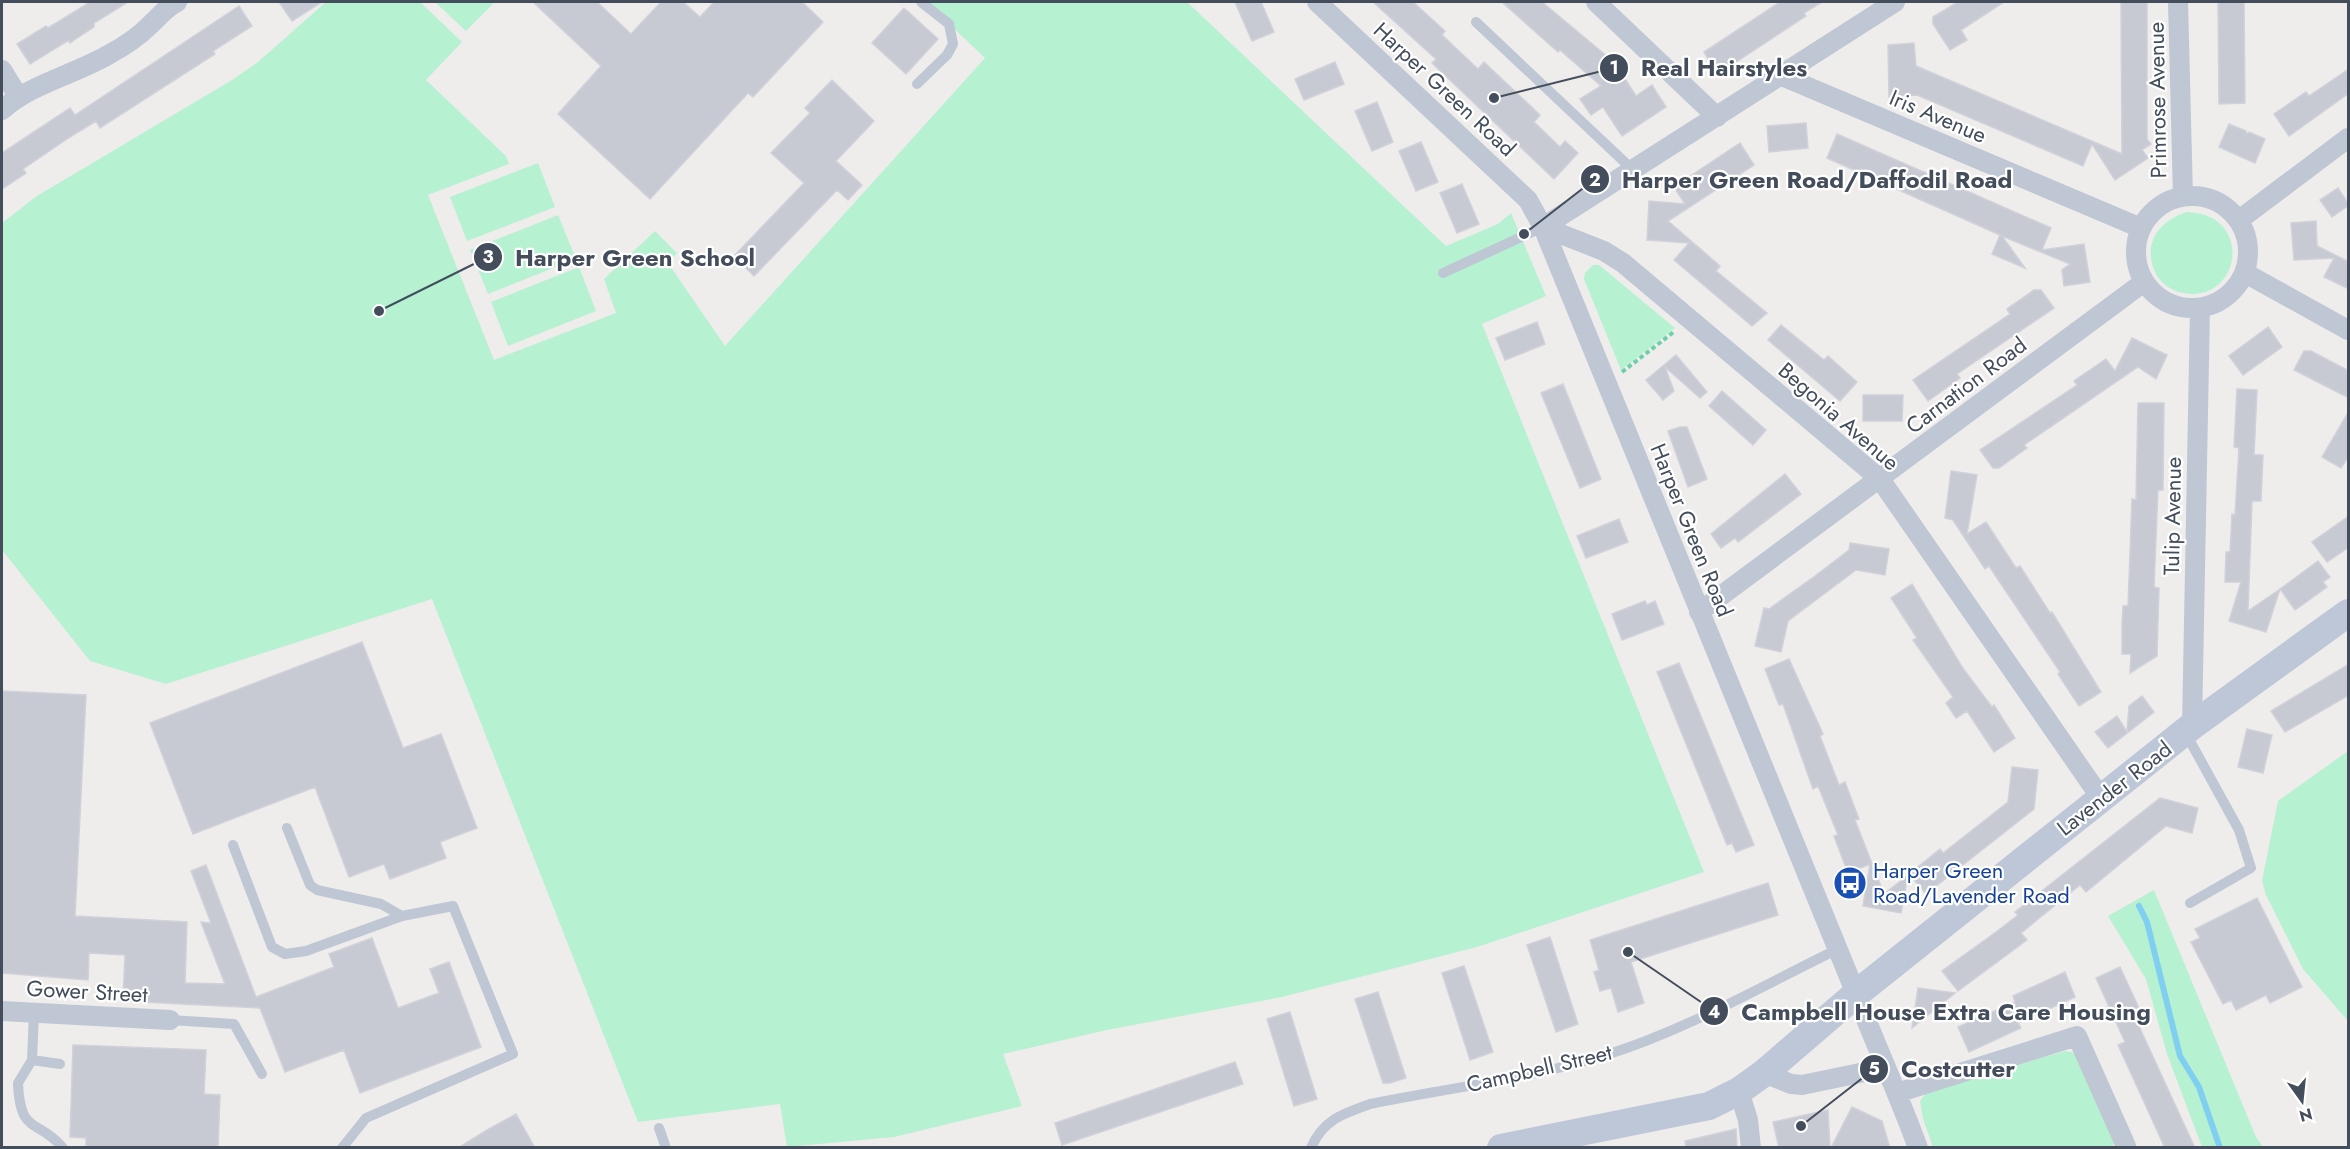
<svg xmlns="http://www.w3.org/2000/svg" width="2350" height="1149" viewBox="0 0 2350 1149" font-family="Jost,sans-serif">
<rect width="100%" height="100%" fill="#efecec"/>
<path fill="#b6f1d2" d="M326,2H420L462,42L426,80L506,156L509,164L428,195L494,360L616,313L604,279L655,231L677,253L668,263L725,346L985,58L926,2H1187L1446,246L1498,224L1511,213L1546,296L1482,324L1704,872L1477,947L1282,997L1107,1030L1003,1054L1022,1106L894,1137L787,1147L780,1104L638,1122L432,599L166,684L90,661L2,550V223L37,196L232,80L258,62Z
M435,2H495L466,31Z
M538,163L555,207L467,241L450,197Z
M2187,212C2255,214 2241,304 2183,293C2172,291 2160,283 2155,272C2142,243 2160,220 2187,212Z
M558,215L576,259L488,294L470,250Z
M1593,265H1599L1675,328L1621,370L1584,279L1585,273Z
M579,267L596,311L508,346L491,302Z
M2348,751V1021L2303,969L2266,895L2262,881L2278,801Z
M2154,890L2256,1137L2263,1147H2202L2167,1054L2146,979L2108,916Z
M2065,1051L2075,1053L2116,1140L2112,1148L1933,1147L1923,1119L1920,1101L1927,1092Z"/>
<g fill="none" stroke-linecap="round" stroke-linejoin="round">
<path stroke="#80cff1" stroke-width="6" d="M2139,906L2147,922L2180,1056L2199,1087L2220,1148"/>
</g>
<path fill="#c7cad3" stroke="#d0d1d9" stroke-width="1.5" d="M90,2H128L94,23V27L77,38L70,43L69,40L30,64L17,44L46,26L48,28Z
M279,2H322L292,21Z
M533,2H597L631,34L661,2H683L700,17L714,2H802L823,22L753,97L748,93L650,199L558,114L601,66Z
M1235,2H1261L1274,32L1252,41Z
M1373,2H1413L1445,31L1442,35L1478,69L1484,62L1540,115L1534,122L1560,147L1565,141L1578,153L1554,179L1432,63L1436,59Z
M1502,2H1542L1615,63L1636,96L1652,85L1666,107L1622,136L1603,107L1591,115L1580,99L1601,86L1560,50L1558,52Z
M1780,2H1822L1804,13L1806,16L1718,74L1704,52Z
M1958,2H2004L1961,30L1967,40L1950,50L1933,24V17Z
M2121,2H2147V139L2151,144L2142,150L2148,158L2115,180L2092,144L2083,166L1917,95L1889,97L1888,45L1914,43L1916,66L2122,154Z
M2218,2H2244L2245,103L2219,104Z
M239,6L252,26L213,51L215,54L100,128L96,121L70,137L23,169L26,173L2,189V153L70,108L75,115Z
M904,8L938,39L906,74L872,43Z
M1335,62L1344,84L1304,100L1295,79Z
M2349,69V93L2289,136L2274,114L2306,92L2309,96Z
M832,80L874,121L836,161L862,185L848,200L837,190L754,276L734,256L804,183L771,153L810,113L805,108Z
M1377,102L1393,142L1372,151L1355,111Z
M1806,123L1808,148L1769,152L1767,126Z
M2229,124L2246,131V134L2249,132L2265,139L2255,163L2219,147Z
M1837,134L2051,228L2042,250L2084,244L2090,282L2064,286L2062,270L2070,264L2002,236L2025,268L1992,254L2000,235L1827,158Z
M1421,142L1438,182L1416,191L1399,151Z
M1740,143L1754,165L1668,221L1720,266L1716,271L1767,313L1752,326L1674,260L1689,243L1647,240L1649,201L1685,204L1674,187Z
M1462,184L1479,224L1457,233L1440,193Z
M2338,188L2349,205L2332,217L2320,200Z
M2316,221L2317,246L2349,262V289L2324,277L2334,258L2294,260L2291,223Z
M2034,290H2041L2054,308L1957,374L1960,378L1928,401L1913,380L2010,314L2007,309Z
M1537,322L1545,344L1505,360L1496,338Z
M1781,325L1824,360L1828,356L1857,382L1840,401L1768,340Z
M2268,327L2282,347L2243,375L2229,356Z
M2132,338L2167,355L2156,379L2138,367L2024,445L2027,448L1999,468H1993L1980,450L2077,385L2074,381L2106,359L2115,371Z
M2304,351H2311L2349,371V398L2294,370Z
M1676,355L1707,392L1700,398L1665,367L1674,391L1663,400L1646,380Z
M1563,384L1601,479L1580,488L1541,393Z
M2237,389L2257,390L2254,455H2263L2261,501H2252L2248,611L2280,589L2266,632L2229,621L2241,582H2225L2226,552H2230L2232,514L2235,515L2239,448L2234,447Z
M1722,391L1766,430L1753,445L1709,406Z
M1863,395H1903L1902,421H1863Z
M2138,403H2164L2163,490H2158L2154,587L2159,588L2157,656L2130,673L2131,654H2122V625L2123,606H2128L2132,499L2136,500Z
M2349,411V456L2341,468L2322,457Z
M1680,427H1687L1707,479L1688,487L1668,431Z
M1951,471L1977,475L1967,534L1986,522L2016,568L2020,566L2050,613L2052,612L2101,692L2079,706L2058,674L2060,672L1989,566L1985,569L1953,520L1945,518Z
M1785,474L1801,494L1738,542L1735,538L1721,548L1711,534Z
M2349,516V547L2327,562L2312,542Z
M1619,519L1628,542L1586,558L1577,536Z
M1850,543L1889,549L1885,575L1856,570L1788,621L1781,652L1755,646L1764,608L1769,609L1815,576L1849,550Z
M2318,561L2330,577L2323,582L2327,587L2295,610L2280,589Z
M1912,584L1962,667L1992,707L1994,705L2015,738L1994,752L1967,711L1956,718L1946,703L1953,697L1913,640L1917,638L1891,598Z
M1645,601L1647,605L1655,601L1664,624L1622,640L1612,614Z
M362,642L403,748L441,734L477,828L440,842L446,858L390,879L384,864L349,877L315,787L193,834L150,723Z
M1789,659L1823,734L1820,736L1839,785L1845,782L1859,819L1855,820L1884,894L1908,875L1901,913L1863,906L1870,864L1848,873L1834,836L1838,835L1818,786L1813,789L1783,704L1779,705L1765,669Z
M1679,663L1754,845L1736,852L1732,843L1727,845L1657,672Z
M2349,664V695L2285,732L2271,711Z
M2,691L86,695L75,916L187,922L185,983L225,984L201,922L211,923L191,871L206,865L256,997L334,967L329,954L372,938L398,1008L439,993L430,969L449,962L481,1047L360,1093L344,1050L285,1072L260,1008L123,1001L125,955L89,953L88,980L2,973Z
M2142,696L2154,712L2108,748L2095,732L2117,716L2127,732L2129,706Z
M2247,729L2272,735L2263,773L2238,767Z
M2012,767L2038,770L2034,809L1926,894L1909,874L1940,849L1943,853L2008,802Z
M2160,798L2198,808L2192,833L2166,826L2086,892L2080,885L2021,933L2027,940L1958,991L1942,971L1996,932L2018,915L2015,912Z
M1768,883L1778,915L1631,962L1644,1003L1618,1012L1611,988L1600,991L1594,972L1599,970L1590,940Z
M2257,898L2302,987L2270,1003L2266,995L2236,1010L2231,1000L2223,1004L2191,942L2200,938L2195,929Z
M1550,937L1578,1024L1556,1032L1527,945Z
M1464,966L1493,1052L1470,1060L1442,973Z
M2120,967L2144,1019L2137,1022L2195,1148H2165L2118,1045L2125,1042L2096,978Z
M2065,972L2075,997L2018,1023L2021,1028L1969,1052L1958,1027L2015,1002L2013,996Z
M1918,988L1955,993L1912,1028Z
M1378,992L1406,1078L1390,1083H1383L1355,999Z
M1290,1012L1317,1099L1294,1106L1267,1019Z
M73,1045L206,1050L204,1094L220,1095L218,1148H86V1138L70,1137Z
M1235,1062L1243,1084L1062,1145L1055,1123Z
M1852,1107L1882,1121L1890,1148H1831Z
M1828,1110L1830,1148H1779L1773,1122Z
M516,1114L535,1148H458L487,1130Z
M1736,1129L1737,1148H1686L1685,1141Z"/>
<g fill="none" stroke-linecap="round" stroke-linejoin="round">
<path stroke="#6cd1a9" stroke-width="4" stroke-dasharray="4.5 3" stroke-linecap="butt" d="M1622,372L1675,331"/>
<path stroke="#bec7d3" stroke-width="10" d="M1476,22L1633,170
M917,84L947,55L953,44L949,24L921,2
M1443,273L1543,227
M2185,732L2239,830L2251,868L2190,903
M287,828L310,885L317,890L381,904L402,916L453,906L513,1054L366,1118L342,1148
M233,845L272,947L285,954L306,951L402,916
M34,1013L32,1060L18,1083C20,1136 38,1118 63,1148
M170,1020L234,1024L262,1074
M32,1060L60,1064
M659,1128L666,1148
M1311,1148C1323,1120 1342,1114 1370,1104C1448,1088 1529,1079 1606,1055C1686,1030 1762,986 1838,949"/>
<path stroke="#bec7d3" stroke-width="20" d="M1317,2L1528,200L1543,227L1856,994C1876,1046 1899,1095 1918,1148
M1596,2L1717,117
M2178,2L2183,197
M2,70L18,96
M1782,76L2141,228
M2,110C31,84 73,75 108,55C121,48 138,37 149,26C159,17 165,8 177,2
M2136 252a56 56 0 1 1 112 0a56 56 0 1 1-112 0Z
M2239,220L2348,138
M1543,227L1604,251L1623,263L1880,479L2101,798
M1543,227L1895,2
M2245,273L2348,330
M1699,612L2144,282
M2192,726L2200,308
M2,1011L170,1020
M1764,1073L1791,1084L1802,1085L1884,1068
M1739,1091L1748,1120L1751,1148
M1897,1093L2077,1036L2126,1146"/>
<path stroke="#bdc7d7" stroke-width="28" d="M1501,1148L1709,1106L1739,1091L1764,1073L1856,994L2192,726L2348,613"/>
</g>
<defs>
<symbol id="bus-disc" viewBox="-11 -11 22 22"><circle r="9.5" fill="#1a4fb4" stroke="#fff"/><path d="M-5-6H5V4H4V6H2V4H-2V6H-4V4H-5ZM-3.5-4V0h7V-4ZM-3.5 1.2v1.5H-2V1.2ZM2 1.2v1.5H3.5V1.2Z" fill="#fff"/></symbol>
</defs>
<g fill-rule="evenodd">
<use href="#bus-disc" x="1831" y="864" width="38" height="38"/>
</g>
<g text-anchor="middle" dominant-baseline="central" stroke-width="4.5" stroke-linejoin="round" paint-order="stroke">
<g font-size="22" fill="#434d5b" stroke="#fff">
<text transform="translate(1445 89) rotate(43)">Harper Green Road</text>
<text transform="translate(2157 100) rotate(-91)">Primrose Avenue</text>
<text transform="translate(1938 116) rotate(23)">Iris Avenue</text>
<text transform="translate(1966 385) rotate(-37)">Carnation Road</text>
<text transform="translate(1839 416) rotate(41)">Begonia Avenue</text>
<text transform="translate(2172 516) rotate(-89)">Tulip Avenue</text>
<text transform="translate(1692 530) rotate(68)">Harper Green Road</text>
<text transform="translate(2114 788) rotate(-38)">Lavender Road</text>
<text transform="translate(87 991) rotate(3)">Gower Street</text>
<text transform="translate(1539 1068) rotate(-13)">Campbell Street</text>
</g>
<g font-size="22" fill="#164399" stroke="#fff" text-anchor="start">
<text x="1873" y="870">Harper Green<tspan x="1873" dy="25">Road/Lavender Road</tspan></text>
</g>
</g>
<path fill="none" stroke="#434d5b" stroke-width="2" d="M1494 98L1614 68M1524 234L1595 179M379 311L488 257M1628 952L1714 1011M1801 1126L1874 1069"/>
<g fill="#434d5b" stroke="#fff" stroke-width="2">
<circle cx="1494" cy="98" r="6"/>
<circle cx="1524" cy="234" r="6"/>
<circle cx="379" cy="311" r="6"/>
<circle cx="1628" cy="952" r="6"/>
<circle cx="1801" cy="1126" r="6"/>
<circle cx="1614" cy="68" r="15"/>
<circle cx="1595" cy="179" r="15"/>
<circle cx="488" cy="257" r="15"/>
<circle cx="1714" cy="1011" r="15"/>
<circle cx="1874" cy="1069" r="15"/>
</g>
<g font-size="18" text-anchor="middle" font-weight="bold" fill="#fff">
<text x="1614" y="74">1</text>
<text x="1595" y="186">2</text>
<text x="488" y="263">3</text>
<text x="1714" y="1018">4</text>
<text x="1874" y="1075">5</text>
</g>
<g font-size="24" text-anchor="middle" font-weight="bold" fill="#434d5b" stroke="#fff" stroke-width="4.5" stroke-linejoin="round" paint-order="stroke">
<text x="1724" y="76">Real Hairstyles</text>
<text x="1817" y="188">Harper Green Road/Daffodil Road</text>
<text x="635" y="266">Harper Green School</text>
<text x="1946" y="1020">Campbell House Extra Care Housing</text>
<text x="1958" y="1077">Costcutter</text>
</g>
<rect width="2350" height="1149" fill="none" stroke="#434d5b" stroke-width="6"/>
<g transform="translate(2302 1101) rotate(165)" stroke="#ffffff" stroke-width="4.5" paint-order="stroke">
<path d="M0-4.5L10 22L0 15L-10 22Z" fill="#434d5b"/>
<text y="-9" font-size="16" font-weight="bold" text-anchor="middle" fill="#434d5b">N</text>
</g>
</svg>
